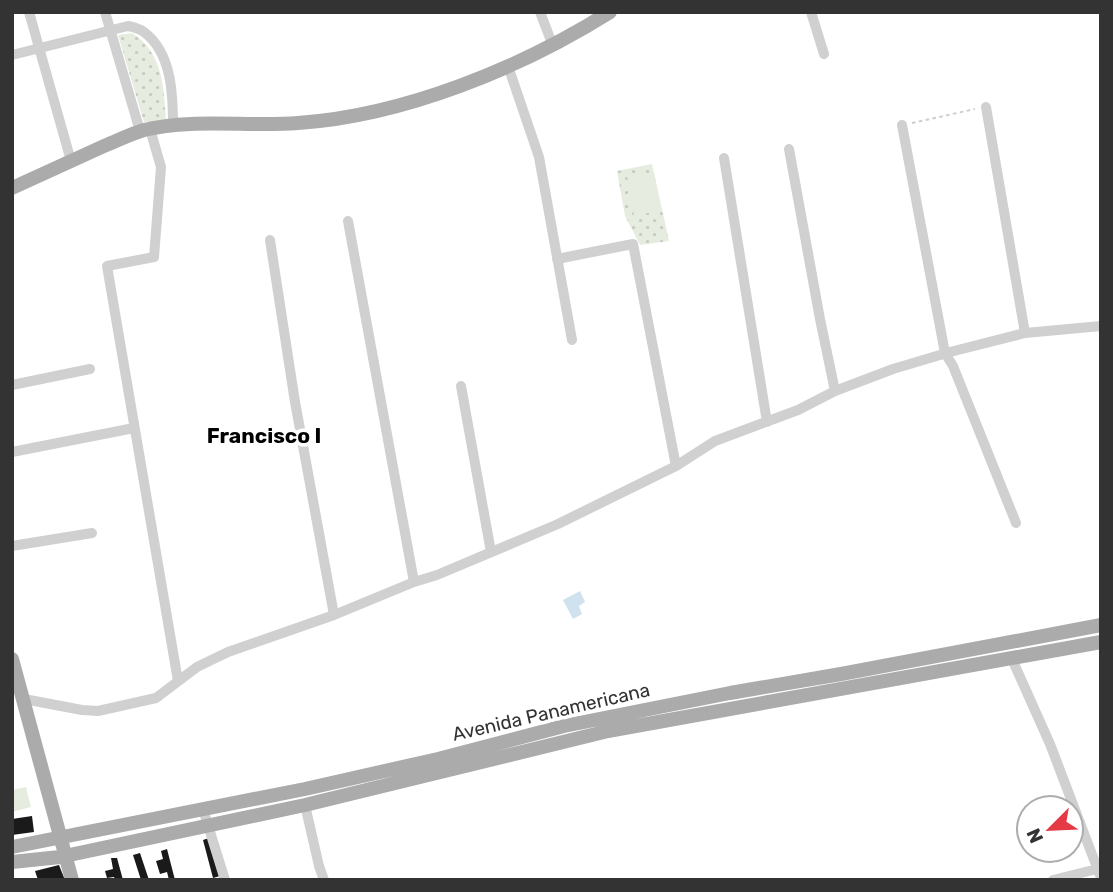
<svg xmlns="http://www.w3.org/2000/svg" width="1113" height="892" viewBox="0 0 1113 892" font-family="Rubik,sans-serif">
<defs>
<pattern id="grass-dots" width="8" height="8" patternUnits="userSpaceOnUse" patternTransform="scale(1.75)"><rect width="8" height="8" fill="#e6ecdf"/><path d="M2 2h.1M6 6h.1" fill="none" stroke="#c6cbc0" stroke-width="1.8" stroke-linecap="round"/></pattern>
</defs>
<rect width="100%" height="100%" fill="#fff"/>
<path fill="url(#grass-dots)" d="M132,33C163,52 164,88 166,121L144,122L118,35Z
M652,164L669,241L640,245L625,216L617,171Z"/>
<path fill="#e6ecdf" d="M654,172L661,211L634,215L627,176Z
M26,787L31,807L12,812V790Z"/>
<path fill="#cfe2ee" d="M580,591L585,602L579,606L582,614L573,619L563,600Z"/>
<path fill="#1a1a1a" d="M32,816L34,832L12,835V819Z
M209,838L220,876L213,878L203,840Z
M167,849L175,880H169L167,872L160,874L156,861L163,859L161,851Z
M140,853L149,880H141L133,855Z
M111,858H117L123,880H115L114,877L107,878L105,871L113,869Z
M59,865L65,880H38L35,871Z"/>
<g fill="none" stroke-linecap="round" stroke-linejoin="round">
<path stroke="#cdcdcd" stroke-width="2" stroke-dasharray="3.5 3.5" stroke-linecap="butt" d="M912,123L975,109"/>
<path stroke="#d0d0d0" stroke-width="10" d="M29,12L71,161
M105,12L140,131
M540,12L553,46
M811,12L824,54
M12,55L128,26C133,27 140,29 144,32C172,53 173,95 173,126
M508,66L539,157L572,340
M986,107L1025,333
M902,125L945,353L953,366L1016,523
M150,129L161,167L154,257L107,266L178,681
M789,149L820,319L835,391
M724,158L767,422
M348,221L414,582
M270,240L295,402L334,615
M557,259L633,244L676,466
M12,385L90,369
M461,386L491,552
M12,452L134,428
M12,546L92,533
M1012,659L1050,744L1101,878
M24,699L82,710L98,711L156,698L197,667L228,652L334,615L414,582L437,575L558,524L676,466L715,441L798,410L835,391L893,369L950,352L1025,333L1101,326
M305,805L319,866L324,880
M203,809L225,880
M1053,880L1097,869"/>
<path stroke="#ababab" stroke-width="14" d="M12,188C43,174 73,160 104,146C117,141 130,134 144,130C193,118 247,127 298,123C403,116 521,68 610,12
M12,659L72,880
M12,847L305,789L438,759L564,726L730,693L841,674L1101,625
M12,862L60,857L305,805L608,731L1101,642"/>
</g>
<g text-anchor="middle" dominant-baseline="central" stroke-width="7" stroke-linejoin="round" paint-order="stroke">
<g font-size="19" fill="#333" stroke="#fff">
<text transform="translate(551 712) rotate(-13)">Avenida Panamericana</text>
</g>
<g font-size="21" font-weight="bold" fill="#000" stroke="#fff">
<text x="264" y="435">Francisco I</text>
</g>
</g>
<rect width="1113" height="892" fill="none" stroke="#333333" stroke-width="28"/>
<g transform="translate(1050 829) rotate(246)"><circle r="33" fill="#ffffff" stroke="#adadad" stroke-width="2"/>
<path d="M0-5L12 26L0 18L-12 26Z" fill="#e63946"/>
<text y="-10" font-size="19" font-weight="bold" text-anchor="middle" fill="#333333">N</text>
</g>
</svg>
